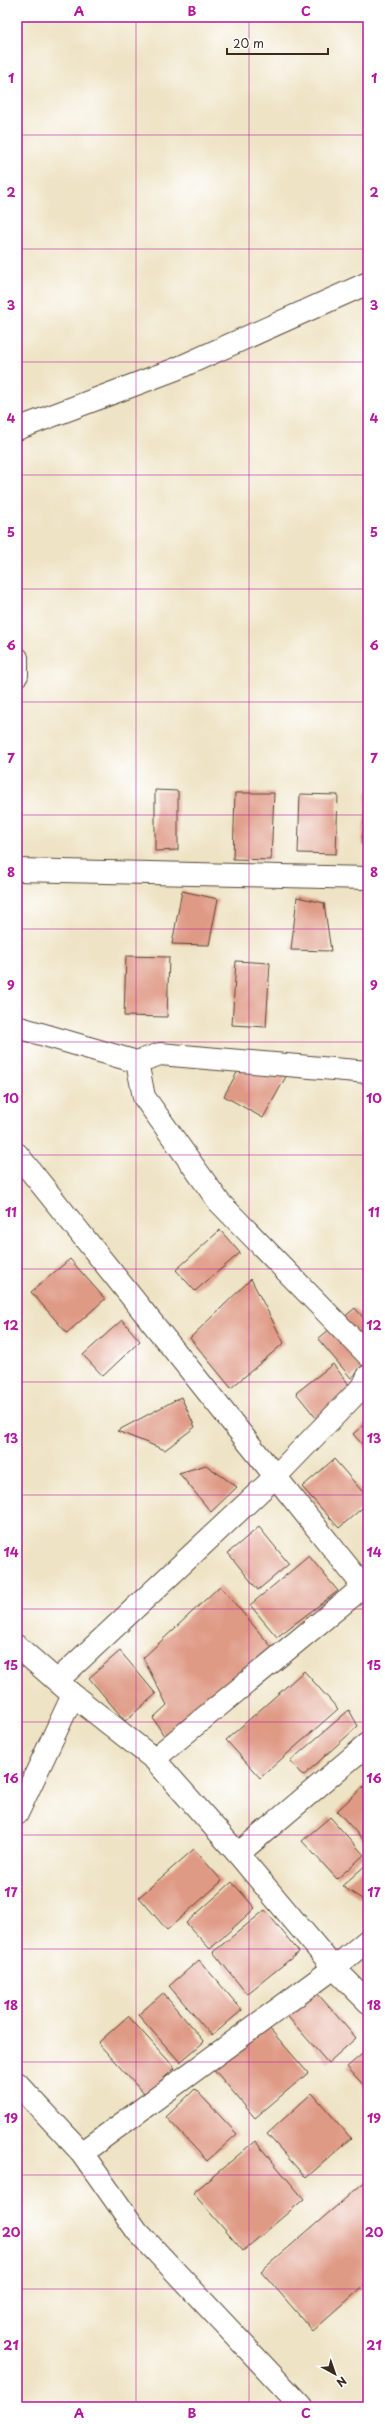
<svg xmlns="http://www.w3.org/2000/svg" width="385" height="2424" viewBox="0 0 385 2424" font-family="'Playpen Sans',sans-serif">
<rect width="100%" height="100%" fill="#fff"/>
<filter id="ink" filterUnits="userSpaceOnUse"><feTurbulence type="fractalNoise" baseFrequency=".025" numOctaves="2"/><feDisplacementMap in="SourceGraphic" scale="8" xChannelSelector="R" yChannelSelector="G"/><feConvolveMatrix kernelMatrix="1 2 1 2 8 2 1 2 1" color-interpolation-filters="sRGB"/></filter>
<filter id="wash" filterUnits="userSpaceOnUse"><feTurbulence type="fractalNoise" baseFrequency=".012" numOctaves="4" result="noise"/><feDisplacementMap in="SourceGraphic" scale="16" xChannelSelector="R" yChannelSelector="G"/><feGaussianBlur stdDeviation="0.9" result="paint"/><feColorMatrix in="noise" values="0 0 0 0 0 0 0 0 0 0 0 0 0 0 0 0 0 1.4 0 .05"/><feComposite in="paint" operator="in"/></filter>
<g filter="url(#wash)">
<rect width="100%" height="100%" fill="#eee3c4"/>
<g id="blocks">
<path fill="#df9a85" d="M155,790L178,791V850L155,851Z
M367,791H368V846L362,845Z
M235,793H274L271,860L233,859Z
M300,794L338,795L336,854L298,853Z
M182,891L218,899L209,945L172,944Z
M297,897L324,903L331,951L291,950Z
M126,956L169,957L167,1017L124,1016Z
M236,961L270,963L266,1027L232,1025Z
M249,1051L288,1073L263,1118L224,1096Z
M220,1230L240,1253L195,1291L176,1270Z
M70,1259L105,1299L67,1333L31,1292Z
M251,1279L284,1343L231,1388L190,1338Z
M355,1308L368,1323V1363L351,1378L318,1339Z
M122,1320L140,1341L103,1376L83,1355Z
M333,1364L357,1395L321,1424L296,1393Z
M181,1397L195,1427L165,1450L117,1431Z
M368,1421V1451L353,1434Z
M334,1459L368,1498V1503L339,1528L302,1487Z
M206,1465L237,1487L211,1512L179,1473Z
M259,1527L289,1564L258,1590L228,1553Z
M309,1556L338,1591L277,1637L250,1605Z
M220,1586L275,1651L164,1736L153,1718L167,1705L143,1658Z
M120,1651L156,1694L125,1721L89,1678Z
M304,1671L338,1709L260,1778L226,1740Z
M349,1710L358,1726L303,1776L290,1761Z
M364,1786L368,1791V1845L337,1811Z
M330,1817L364,1855L337,1879L302,1841Z
M194,1849L222,1881L167,1930L139,1897Z
M368,1863V1903L342,1886Z
M232,1882L255,1908L210,1949L186,1923Z
M265,1910L299,1952L247,1994L213,1952Z
M199,1960L242,2010L212,2036L169,1986Z
M305,1979L356,2038L328,2063L277,2004Z
M163,1993L204,2042L180,2062L138,2015Z
M128,2016L175,2068L145,2095L98,2043Z
M264,2022L308,2073L255,2118L212,2067Z
M368,2049V2090L347,2067Z
M195,2089L237,2134L207,2161L166,2117Z
M312,2093L351,2138L306,2178L267,2134Z
M255,2141L304,2199L243,2251L193,2193Z
M368,2179V2282L313,2331L261,2271Z"/>
</g>
</g>
<g filter="url(#ink)">
<use href="#blocks" fill-opacity="0" stroke="#564637" stroke-width="1"/>
<g fill="none" stroke-linecap="round" stroke-linejoin="round">
<defs>
<path id="minor" d="M17,429L176,369L368,283
M17,658V675
M17,870L368,878
M17,1027L137,1062L160,1054L368,1072
M137,1062L144,1097L219,1202L368,1355
M17,1154L368,1592
M368,1583L154,1759L238,1854L334,1968L368,2002
M17,1646L73,1695L17,1814
M57,1681L275,1477L364,1385L368,1376
M73,1695L154,1759
M238,1854L368,1744
M17,2083L82,2153L137,2231L302,2407
M82,2153L334,1968L368,1940"/>
</defs>
<use href="#minor" stroke="#564637" stroke-width="24"/>
<use href="#minor" stroke="#fff" stroke-width="22"/>
</g>
</g>
<path fill="none" stroke="#b5179e" stroke-width="1" stroke-opacity="0.55" d="M136,17V2407M249,17V2407M17,135H368M17,249H368M17,362H368M17,475H368M17,589H368M17,702H368M17,815H368M17,929H368M17,1042H368M17,1155H368M17,1269H368M17,1382H368M17,1495H368M17,1609H368M17,1722H368M17,1835H368M17,1949H368M17,2062H368M17,2175H368M17,2289H368"/>
<rect width="385" height="2424" fill="none" stroke="#fff" stroke-width="44"/>
<g transform="translate(335 2374) rotate(140)" stroke="#ffffff" stroke-width="3" paint-order="stroke">
<path d="M0-3L7 15L0 10L-7 15Z" fill="#3b2a1e"/>
<text y="-6" font-size="11" font-weight="bold" text-anchor="middle" fill="#3b2a1e">N</text>
</g>
<path d="M227 48v6h101v-6" fill="none" stroke="#3b2a1e" stroke-width="2"/>
<text x="233" y="48" font-size="12" fill="#3b2a1e" stroke="#ffffff" stroke-width="3" paint-order="stroke">20 m</text>
<rect x="22" y="22" width="341" height="2380" fill="none" stroke="#b5179e" stroke-width="1.5"/>
<g font-size="13" text-anchor="middle" font-weight="bold" fill="#b5179e">
<text x="79" y="16">A</text>
<text x="192" y="16">B</text>
<text x="306" y="16">C</text>
<text x="11" y="83">1</text>
<text x="374" y="83">1</text>
<text x="11" y="197">2</text>
<text x="374" y="197">2</text>
<text x="11" y="310">3</text>
<text x="374" y="310">3</text>
<text x="11" y="423">4</text>
<text x="374" y="423">4</text>
<text x="11" y="537">5</text>
<text x="374" y="537">5</text>
<text x="11" y="650">6</text>
<text x="374" y="650">6</text>
<text x="11" y="763">7</text>
<text x="374" y="763">7</text>
<text x="11" y="877">8</text>
<text x="374" y="877">8</text>
<text x="11" y="990">9</text>
<text x="374" y="990">9</text>
<text x="11" y="1103">10</text>
<text x="374" y="1103">10</text>
<text x="11" y="1217">11</text>
<text x="374" y="1217">11</text>
<text x="11" y="1330">12</text>
<text x="374" y="1330">12</text>
<text x="11" y="1443">13</text>
<text x="374" y="1443">13</text>
<text x="11" y="1557">14</text>
<text x="374" y="1557">14</text>
<text x="11" y="1670">15</text>
<text x="374" y="1670">15</text>
<text x="11" y="1783">16</text>
<text x="374" y="1783">16</text>
<text x="11" y="1897">17</text>
<text x="374" y="1897">17</text>
<text x="11" y="2010">18</text>
<text x="374" y="2010">18</text>
<text x="11" y="2123">19</text>
<text x="374" y="2123">19</text>
<text x="11" y="2237">20</text>
<text x="374" y="2237">20</text>
<text x="11" y="2350">21</text>
<text x="374" y="2350">21</text>
<text x="79" y="2418">A</text>
<text x="192" y="2418">B</text>
<text x="306" y="2418">C</text>
</g>
</svg>
